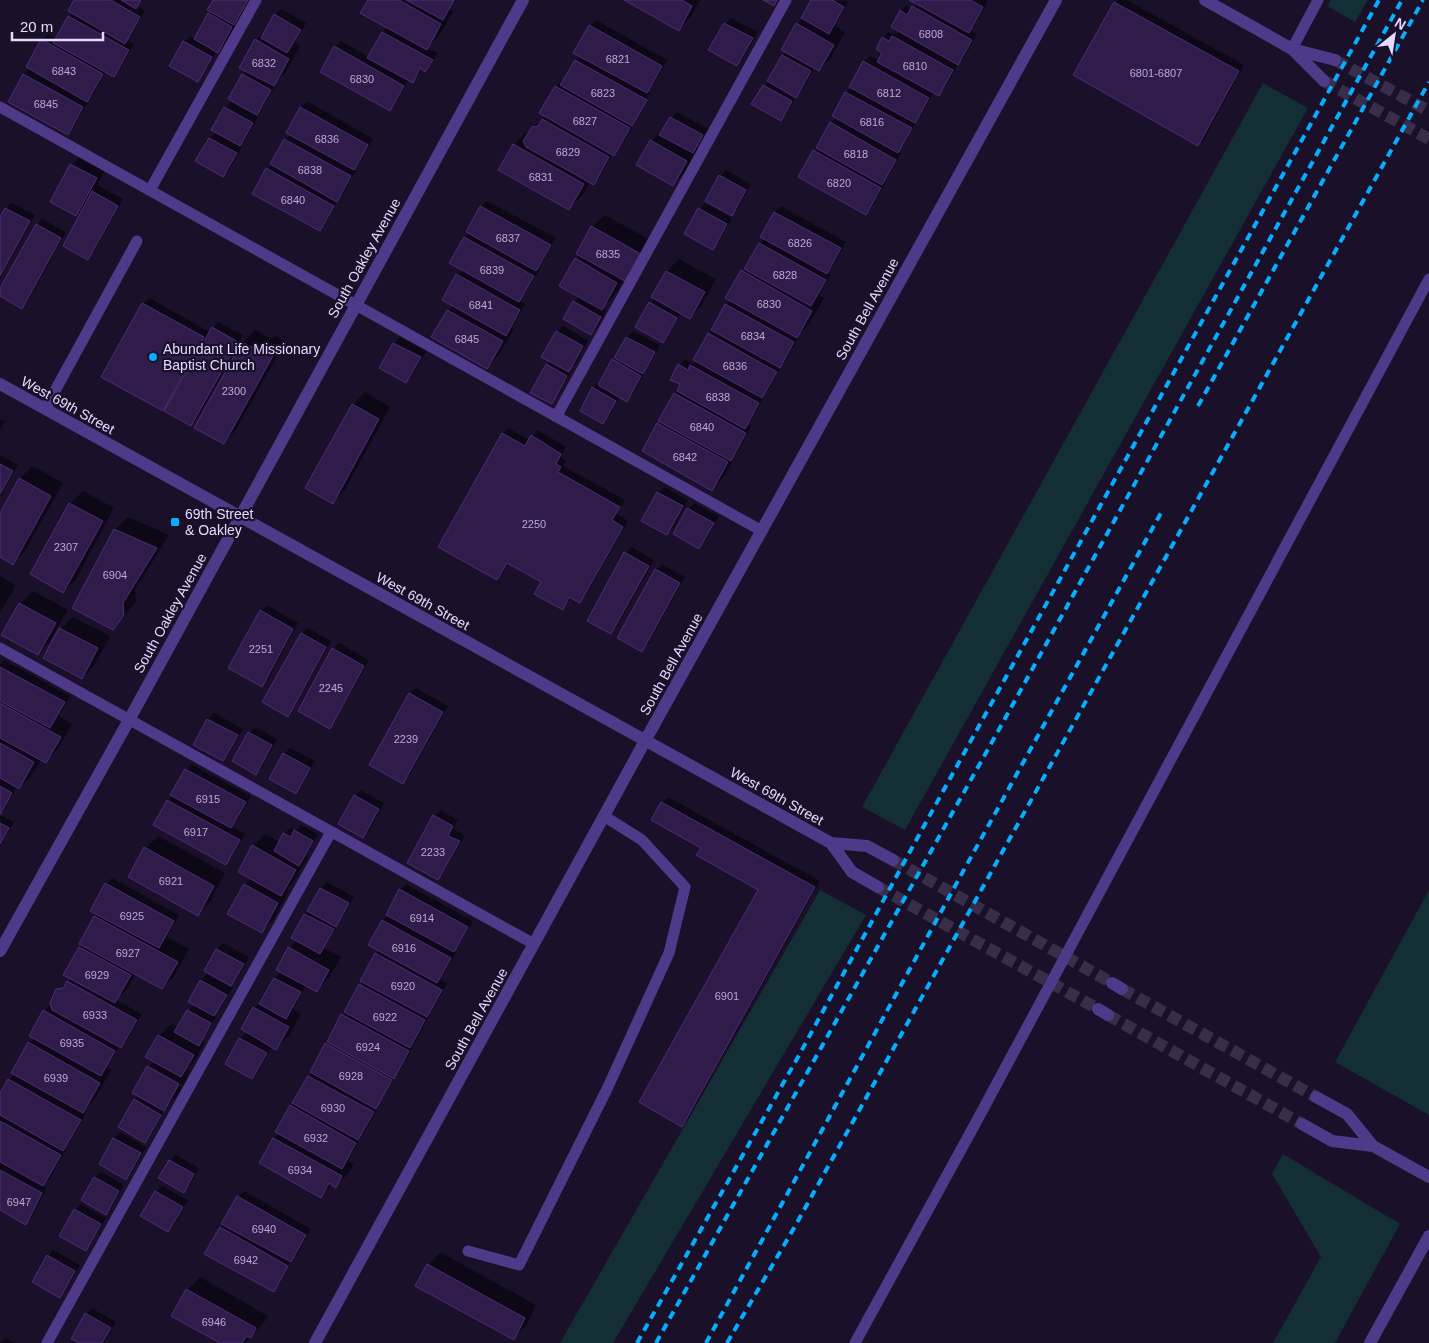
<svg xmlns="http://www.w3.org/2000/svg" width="1429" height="1343" viewBox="0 0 1429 1343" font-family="Arial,sans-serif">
<rect width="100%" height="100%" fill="#1a102a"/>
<path fill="#132e34" d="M1331,0H1368L1355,22L1327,6Z
M1263,83L1308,108L905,830L862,807Z
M820,890L866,915L613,1343H560Z
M1429,890V1115L1335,1062Z
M1283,1154L1400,1224L1335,1343H1273L1321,1257L1272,1174Z"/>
<path fill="#0007" d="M75,0H143L137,6L145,10L131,36L127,40L134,44L119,70L114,75L106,71L93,95L87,100L88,101L73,128L67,133L10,101L24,74L30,68L42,40L48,34L57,39L69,17L73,13Z
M215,0H250L224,45L218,51L217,50L203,74L197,80L184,42L190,36L195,39L209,14L212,11Z
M369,0H452L448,9H450L455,0L450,9L453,11L439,36L427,48L438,53L431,64L425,70L422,68L418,75L412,81L409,79L396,103L390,109L335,47L341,41L369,57L383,32L388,27Z
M626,0H700L691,17L679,29Z
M812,0L849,1L835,26L845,32L831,57L819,70L815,67L802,90L797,95L787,113L781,119L764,86L769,81L783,55L786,52L797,24L802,19Z
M911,0H986L988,1L974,26L970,30L977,34L964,58L958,64L945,88L939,94L934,92L920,116L915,121L916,122L903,146L897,151L901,153L888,177L884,181L886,182L872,207L866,213L814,151L818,147L831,123L836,117L833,116L846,93L852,87L864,62L870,56L879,61L883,53V38L889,32L895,35L899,31L901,11L906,5L912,9L917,3Z
M1118,0H1127L1244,65L1204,139L1198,145L1115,3Z
M281,9L306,23L295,43L300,46L286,72L274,83L276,84L263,107L257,113L243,75L247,70L256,40L267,30L275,15Z
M731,18L758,32L743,59L737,65L725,24Z
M596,20L667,60L652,86L647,91L652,94L638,119L651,95L649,94L634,119H637L620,148L614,154L613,153L600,177L594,183L590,181L582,196L569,208L514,145L526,132L529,134L533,127L546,116L541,113L556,86L562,80L564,81L576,61L581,56L575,52L590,26Z
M307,101L373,139L359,163L353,169L356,170L343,194L338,199L325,224L319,230L267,169L272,164L285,140L291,134L288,132L301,107Z
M231,102L258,117L246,139L239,146L242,147L229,170L223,176L210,138L216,132L213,130L225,107Z
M677,112L708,129L697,147L699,149L686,172L673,184L651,141L663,129H664L671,118Z
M84,152L108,165L97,185L123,199L94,252L88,258L86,204L76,214L71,165Z
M726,170L751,184L738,208L732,214L720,176Z
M487,201L556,238L542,263L536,268L539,270L525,294L519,301L525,304L512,328L514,329L499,355L487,367L448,311L454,305L457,275L463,269L465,237L469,233L468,232L481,206Z
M12,203L35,215L0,279V220L6,208Z
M705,203L732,218L718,243L712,249L699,209Z
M781,206L846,242L833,267L827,272L831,274L819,295L824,298L809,324L798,335L799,336L786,361L781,366L768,391L763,396L764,397L751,421L747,424L751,427L724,477L712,489L658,424L661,421L675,393L679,389L681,384L679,365L685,359L693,364L697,360L709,334L713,329L726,305L732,300L742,271L748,265L760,244L765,238L762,236L775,212Z
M605,215L652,241L624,279L614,296L602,308L606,311L597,328L591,334L574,302L579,296L576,259L580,254L592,227Z
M42,219L66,232L28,301L22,307L0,295V291L37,225Z
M679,259L716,279L702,305L690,317L681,312L668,335L662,341L650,303L655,298L653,296L667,271Z
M149,298L210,332L218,322L243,335L197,419L191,425L169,403L162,410L143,304Z
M563,326L588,340L575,365L570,369L572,370L557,396L552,402L547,365L551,361L557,332Z
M255,330L272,339L275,336L285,342L236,430L224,443L243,342Z
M633,331L660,345L633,394L627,400L620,396L609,416L603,422L593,388L599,382L600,383L627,337Z
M400,337L426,351L412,376L406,382L394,343Z
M365,392L390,407L345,490L333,502L353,405Z
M0,419L5,421L0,430Z
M508,428L530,440L538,430L566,447L560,457L566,461L563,466L625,500L617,514L628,521L586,595L580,601L571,597L568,602L562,608L543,581L509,562L503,573L497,579L502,434Z
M0,455L18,465L0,497Z
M33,466L63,483L25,551L13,563L0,556V515L20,478Z
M664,487L688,500L673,528L667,534L643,521L658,493Z
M83,491L114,508L76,579L63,592L70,504Z
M694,503L719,516L705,541L699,547L688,509Z
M128,517L169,535L135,590L136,602L125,616L112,629L73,607L115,529Z
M631,547L654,560L617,627L611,633L625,553Z
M662,564L685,577L648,644L642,650L656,570Z
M0,576L16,585L0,613Z
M33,591L68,610L50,641L38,654L3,634L20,604Z
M267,605L298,623L268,679L262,685L261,611Z
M73,617L110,636L94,666L82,678L60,629Z
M308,628L331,641L293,709L287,715L264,702L302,633Z
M339,643L369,660L335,721L329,727L333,649Z
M4,660L70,696L59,716L72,724L58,749L46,761L41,759L32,775L19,788L17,787L4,811L0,815L14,822L0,846V702L2,700L0,699V665Z
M416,688L448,706L409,777L403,783L370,765L410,693Z
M214,713L243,729L228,754L222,760L194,744L208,719Z
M255,727L277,739L262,767L256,773L249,733Z
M290,748L315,761L301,786L295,792L270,778L284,754Z
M191,764L251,796L237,821L231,826L245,834L231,858L225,864L155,824L168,801L173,795L186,770Z
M360,790L384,803L369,831L363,837L355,796Z
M668,797L820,881L688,1119L682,1125L760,889L702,847L662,803Z
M440,810L458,820L453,829L465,835L443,873L437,879L434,816Z
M301,825L318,834L306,856L308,857L293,882L287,889L289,890L274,919L262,931L245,885L251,878L253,846L265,834L280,842L284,834L290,828L296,831Z
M158,836L225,873L210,902L197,915L146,848Z
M112,878L179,915L167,937L189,949L175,975L162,988L136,973L127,989L116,1000L142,1014L127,1041L121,1047L119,1046L107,1068L111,1070L95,1099L83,1112L86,1113L69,1143L64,1148L66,1149L49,1179L43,1185L47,1187L32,1217L26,1223L0,1209V1095L9,1080L15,1073L29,1043L35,1038L44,1011L50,1005L53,1007L58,990L72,978L65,974L80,947L83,944L95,917L99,914L106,884Z
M327,882L354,897L324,948L341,957L329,978L316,991L306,985L293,1010L301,1014L289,1036L276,1048L272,1046L258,1072L252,1078L226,1064L240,1039L247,1032L254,1008L263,999L275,978L281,972L289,948L297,940L293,937L305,914L309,910L321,888Z
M406,884L473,921L459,945L454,950L456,952L443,975L439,979L447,984L432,1010L429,1014H430L416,1041L413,1044L414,1045L400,1071L397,1074L381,1101L377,1105L379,1106L364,1133L360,1136L361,1137L348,1161L354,1164L348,1174L336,1186L333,1184L320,1196L260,1162L274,1138L279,1133L291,1106L309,1076L312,1073L326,1044L342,1015L346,1011L360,985L364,981L362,980L376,954L380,950L370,944L383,920L388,915L400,890Z
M223,943L249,957L237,979L231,985L206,970L217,949Z
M207,974L232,988L220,1009L213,1016L216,1017L202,1041L205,1042L193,1063L187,1069L190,1071L183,1085L151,1067V1069L182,1087L176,1097L165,1108L151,1135L145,1141L134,1100L139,1095L148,1067L154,1061L159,1036L171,1024L178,1027L188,1011L195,1004L190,1001L201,980Z
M120,1132L146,1147L132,1172L126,1178L101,1164L114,1138Z
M176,1155L199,1168L190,1185L184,1191L170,1161Z
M101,1172L124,1185L112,1207L106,1213L95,1178Z
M162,1186L188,1200L174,1225L168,1231L156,1192Z
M244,1191L311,1229L297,1255L292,1259L279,1285L273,1291L221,1227L224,1224L238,1197Z
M81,1204L106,1218L91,1243L85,1249L75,1210Z
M53,1250L80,1265L65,1291L59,1297L48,1256Z
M440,1252L536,1305L526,1326L514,1338L428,1265Z
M200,1277L268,1316L263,1324L244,1343H223L187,1290Z
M92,1308L116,1322L104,1343H72L75,1340L86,1314Z
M5,1338L15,1343H0Z"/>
<path fill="#301c4b" stroke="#4d2d77" d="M74,0H111L140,17L125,44L68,11Z
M121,0H141L136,9Z
M213,0H248L234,25L207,10Z
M368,0H399L441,24L427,50L360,13Z
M406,0H454L443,20Z
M624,0H682L692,6L679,31Z
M763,0H777L774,6Z
M811,0H832L844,7L829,34L801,18Z
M909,0H970L983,7L969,33Z
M1114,2L1239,71L1198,146L1073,75Z
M912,6L972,40L958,65L891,27L900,10L907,15Z
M208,13L232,27L218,53L194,39Z
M274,14L301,30L287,53L261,38Z
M68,16L129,50L114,77L53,43Z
M724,23L753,38L737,66L708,50Z
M796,23L834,45L819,71L781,50Z
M589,25L662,66L647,93L573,53Z
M382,32L433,60L425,72L420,68L413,83L367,58Z
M892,36L953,70L939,96L877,62L882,53L876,49L882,37L889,41Z
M41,39L103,74L87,102L26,67Z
M255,39L289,59L274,86L239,68Z
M183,41L212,57L198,82L169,66Z
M334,46L404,86L390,111L320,72Z
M782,55L811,71L796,98L767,81Z
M575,60L647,100L632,126L560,85Z
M863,61L929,98L915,123L849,87Z
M23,74L83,107L68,135L8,102Z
M242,74L271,90L257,115L228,99Z
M763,85L792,101L781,121L751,104Z
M555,86L630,128L614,156L539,113Z
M845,92L912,128L898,153L832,116Z
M224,107L253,123L240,146L211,130Z
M300,107L368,145L354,170L286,133Z
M670,117L703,135L693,153L659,135Z
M542,119L609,157L594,185L526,147L523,141L532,127L538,126Z
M830,122L896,160L882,185L816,148Z
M209,138L237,153L223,177L195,161Z
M284,139L351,176L337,202L270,164Z
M650,140L687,161L673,186L636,165Z
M513,144L584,184L569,210L498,170Z
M813,150L881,188L866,215L798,177Z
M70,164L97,178L76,216L50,202Z
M266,168L334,206L320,231L252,194Z
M719,175L746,190L732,216L705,201Z
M92,191L118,206L88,260L63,246Z
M480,206L551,245L536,271L466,232Z
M5,208L30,221L0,276V217Z
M698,208L727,224L713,250L684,234Z
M774,212L841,248L827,274L760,237Z
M36,224L61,238L22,309L0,296V288Z
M591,226L641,254L625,281L576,254Z
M464,237L534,276L519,302L449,263Z
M759,243L826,280L811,306L744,269Z
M575,258L617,283L602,310L559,286Z
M741,270L812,311L797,338L725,298Z
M666,271L705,292L690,319L651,297Z
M456,274L520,310L506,336L442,300Z
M573,301L601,317L591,335L563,319Z
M649,302L677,318L663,343L635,327Z
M142,303L204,337L163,411L101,377Z
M725,304L794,342L780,368L711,330Z
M447,310L503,341L487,369L431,337Z
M212,327L238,342L191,426L164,411Z
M556,331L583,346L569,372L541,357Z
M708,333L777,372L762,398L693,360Z
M626,337L655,352L643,374L614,358Z
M242,342L260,352L262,347L274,354L224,444L194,428Z
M393,343L421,357L406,383L379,368Z
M612,359L641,376L627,402L598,385Z
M546,364L567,376L552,404L530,393Z
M678,364L688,370L690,365L759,403L745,429L677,391L680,384L670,380Z
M592,387L616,401L603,424L580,411Z
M674,393L746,433L731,461L658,421Z
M352,404L379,419L333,504L305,488Z
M657,423L728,462L712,491L642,451Z
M502,433L525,446L531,435L561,454L556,464L561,467L558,472L620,507L612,520L623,527L580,603L569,597L563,610L534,594L541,582L507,563L497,580L438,547Z
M0,464L13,471L0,494Z
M19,478L51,496L13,565L0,557V513Z
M657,492L683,506L667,535L641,521Z
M69,503L103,521L63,593L30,574Z
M687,508L714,523L699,549L673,534Z
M114,529L157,548L123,603L124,615L113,630L72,608Z
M624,552L649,566L611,634L587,621Z
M655,569L680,583L642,652L617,638Z
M19,603L56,623L38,655L1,635Z
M260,610L293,629L262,687L228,668Z
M59,628L98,648L82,679L43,658Z
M301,633L326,647L288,717L262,702Z
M332,648L364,666L330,729L298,711Z
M0,667L65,702L50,728L0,701Z
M409,693L443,712L403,784L369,765Z
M0,703L61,737L46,763L0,738Z
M207,719L238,735L223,761L193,745Z
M248,732L272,745L256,775L232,761Z
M0,743L34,762L19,789L0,778Z
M283,753L310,768L296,794L269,779Z
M185,769L246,802L231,828L170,795Z
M0,786L12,793L0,815Z
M354,795L379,809L363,838L338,824Z
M167,800L240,840L226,865L153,825Z
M661,802L815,887L682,1127L639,1102L758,890L696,855L701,848L651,820Z
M433,815L453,826L448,836L460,841L438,880L407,863Z
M0,823L9,828L0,844Z
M294,830L313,841L299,866L274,851L283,833L291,837Z
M252,845L296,870L281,896L238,872Z
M144,847L214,886L198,916L128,877Z
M105,883L174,921L159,948L90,911Z
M244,884L278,903L262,933L227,914Z
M320,888L349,903L336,927L307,911Z
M399,889L468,927L454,952L386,915Z
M304,914L334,929L320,954L291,938Z
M94,916L178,962L162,989L79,944Z
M382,920L451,958L437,983L368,945Z
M79,947L131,975L115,1003L63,975Z
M288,947L329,970L317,992L276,970Z
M216,949L244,964L231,986L204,971Z
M375,953L442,990L427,1017L360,981Z
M274,978L301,992L286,1019L259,1004Z
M200,980L227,995L214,1016L188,1002Z
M67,981L137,1020L121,1048L52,1010L50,1003L56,989L63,988Z
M359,984L425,1020L410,1048L344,1012Z
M253,1007L289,1027L276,1050L241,1029Z
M43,1010L115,1051L101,1076L29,1036Z
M187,1010L211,1023L199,1046L174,1032Z
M341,1014L409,1051L394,1079L327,1042Z
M158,1035L194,1055L181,1077L145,1057Z
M239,1038L267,1053L252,1079L225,1064Z
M28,1042L100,1083L83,1113L11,1073Z
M325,1043L392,1080L376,1109L310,1072Z
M147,1066L179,1084L164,1111L132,1093Z
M308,1076L374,1112L358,1140L292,1103Z
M8,1079L81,1120L63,1151L0,1115V1093Z
M134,1099L161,1115L145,1143L118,1127Z
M290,1105L356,1143L342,1169L275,1132Z
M0,1121L61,1155L43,1186L0,1162Z
M113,1138L141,1153L126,1180L99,1164Z
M273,1138L342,1176L336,1188L329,1183L321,1198L259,1163Z
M169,1160L194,1174L184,1193L158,1178Z
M0,1170L42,1193L26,1225L0,1210Z
M94,1177L119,1191L106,1215L81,1200Z
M155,1191L183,1207L168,1232L140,1216Z
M237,1196L306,1235L291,1262L221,1224Z
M74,1209L101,1224L86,1251L59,1236Z
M220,1227L288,1266L274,1292L204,1254Z
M47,1255L75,1271L60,1298L32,1282Z
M427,1264L525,1318L514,1340L415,1286Z
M186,1289L256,1328L251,1338L247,1336L242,1343H220L171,1316Z
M85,1313L111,1328L102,1343H79L71,1339Z"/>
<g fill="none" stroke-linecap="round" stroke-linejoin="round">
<path stroke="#392e4a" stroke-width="12" stroke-dasharray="12 6" stroke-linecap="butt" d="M1335,60L1429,111
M1324,81L1429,139"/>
<path stroke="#392e4a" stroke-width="12" stroke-dasharray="12 6" stroke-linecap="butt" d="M893,860L1112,983
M878,887L1098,1009
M1122,989L1316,1097
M1108,1015L1302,1124"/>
<path stroke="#4f3a89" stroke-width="11" d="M1292,49L1318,0
M0,107L762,531
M150,190L256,0
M45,409L137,241
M556,417L786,0
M0,648L534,944
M468,1251L519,1265L607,1089L669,953L685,887L642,840L604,816
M47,1343L331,832
M855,1343L974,1126L1429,279"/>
<path stroke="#4f3a89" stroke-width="12" d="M1205,0L1292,49L1335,60
M1292,49L1324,81
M0,951L129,720L523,0
M315,1343L645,741L1056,0
M1370,1343L1429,1236"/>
<path stroke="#4f3a89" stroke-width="12" d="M0,384L831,843L867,846L893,860
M831,843L852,872L878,887
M1112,983L1122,989
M1098,1009L1108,1015
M1316,1097L1347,1114L1373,1146L1429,1177
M1302,1124L1332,1141L1373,1146"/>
<path stroke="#05aeff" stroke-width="4" stroke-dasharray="8 6" stroke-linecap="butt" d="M1198,406L1423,0
M637,1343L798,1057L925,824L1379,0
M656,1343L992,742L1402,0
M706,1343L960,877L1162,511
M727,1343L794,1228L1429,82"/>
</g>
<g fill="#05aeff" stroke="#1a102a" stroke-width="2">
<circle cx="153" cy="357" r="5"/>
<rect x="170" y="517" width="10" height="10" rx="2.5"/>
</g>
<g text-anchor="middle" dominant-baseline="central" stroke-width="4.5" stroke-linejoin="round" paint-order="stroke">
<g font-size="11" fill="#b8aad2">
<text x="931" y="34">6808</text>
<text x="618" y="59">6821</text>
<text x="264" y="63">6832</text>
<text x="915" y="66">6810</text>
<text x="64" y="71">6843</text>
<text x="1156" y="73">6801-6807</text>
<text x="362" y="79">6830</text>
<text x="603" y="93">6823</text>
<text x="889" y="93">6812</text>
<text x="46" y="104">6845</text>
<text x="585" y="121">6827</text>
<text x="872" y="122">6816</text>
<text x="327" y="139">6836</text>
<text x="568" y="152">6829</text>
<text x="856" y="154">6818</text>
<text x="310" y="170">6838</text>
<text x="541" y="177">6831</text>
<text x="839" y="183">6820</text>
<text x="293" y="200">6840</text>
<text x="508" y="238">6837</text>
<text x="800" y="243">6826</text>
<text x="608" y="254">6835</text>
<text x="492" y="270">6839</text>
<text x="785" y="275">6828</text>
<text x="769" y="304">6830</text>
<text x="481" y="305">6841</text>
<text x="753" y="336">6834</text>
<text x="467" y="339">6845</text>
<text x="735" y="366">6836</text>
<text x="234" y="391">2300</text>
<text x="718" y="397">6838</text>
<text x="702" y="427">6840</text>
<text x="685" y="457">6842</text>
<text x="534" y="524">2250</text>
<text x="66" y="547">2307</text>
<text x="115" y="575">6904</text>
<text x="261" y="649">2251</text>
<text x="331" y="688">2245</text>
<text x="406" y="739">2239</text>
<text x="208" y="799">6915</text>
<text x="196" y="832">6917</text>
<text x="433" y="852">2233</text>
<text x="171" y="881">6921</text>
<text x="132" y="916">6925</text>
<text x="422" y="918">6914</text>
<text x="404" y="948">6916</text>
<text x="128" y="953">6927</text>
<text x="97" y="975">6929</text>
<text x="403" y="986">6920</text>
<text x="727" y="996">6901</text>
<text x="95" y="1015">6933</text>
<text x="385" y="1017">6922</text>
<text x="72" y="1043">6935</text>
<text x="368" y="1047">6924</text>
<text x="351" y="1076">6928</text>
<text x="56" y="1078">6939</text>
<text x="333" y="1108">6930</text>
<text x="316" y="1138">6932</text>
<text x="300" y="1170">6934</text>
<text x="19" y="1202">6947</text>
<text x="264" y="1229">6940</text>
<text x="246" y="1260">6942</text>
<text x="214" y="1322">6946</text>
</g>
<g font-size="14" fill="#e6d9ff" stroke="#1a102a">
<text transform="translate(364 258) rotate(-61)">South Oakley Avenue</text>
<text transform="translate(867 309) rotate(-61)">South Bell Avenue</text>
<text transform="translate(68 405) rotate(29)">West 69th Street</text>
<text transform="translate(423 601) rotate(29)">West 69th Street</text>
<text transform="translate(170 613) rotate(-61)">South Oakley Avenue</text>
<text transform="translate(671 664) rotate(-61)">South Bell Avenue</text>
<text transform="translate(777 796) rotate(29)">West 69th Street</text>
<text transform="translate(476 1019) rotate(-61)">South Bell Avenue</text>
</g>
<g font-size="14" fill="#e6d9ff" stroke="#1a102a" text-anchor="start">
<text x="163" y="349">Abundant Life Missionary<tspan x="163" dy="16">Baptist Church</tspan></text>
<text x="185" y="514">69th Street<tspan x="185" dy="16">&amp; Oakley</tspan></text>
</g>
</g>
<g transform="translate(1394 35) rotate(30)" stroke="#1a102a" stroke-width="4" paint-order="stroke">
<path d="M0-4L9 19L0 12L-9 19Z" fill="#e6d9ff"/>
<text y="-8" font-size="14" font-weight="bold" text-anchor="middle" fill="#e6d9ff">N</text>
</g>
<path d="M12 32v8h91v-8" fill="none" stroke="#e6d9ff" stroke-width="2.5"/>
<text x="20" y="32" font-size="15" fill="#e6d9ff" stroke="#1a102a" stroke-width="4" paint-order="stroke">20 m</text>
</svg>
